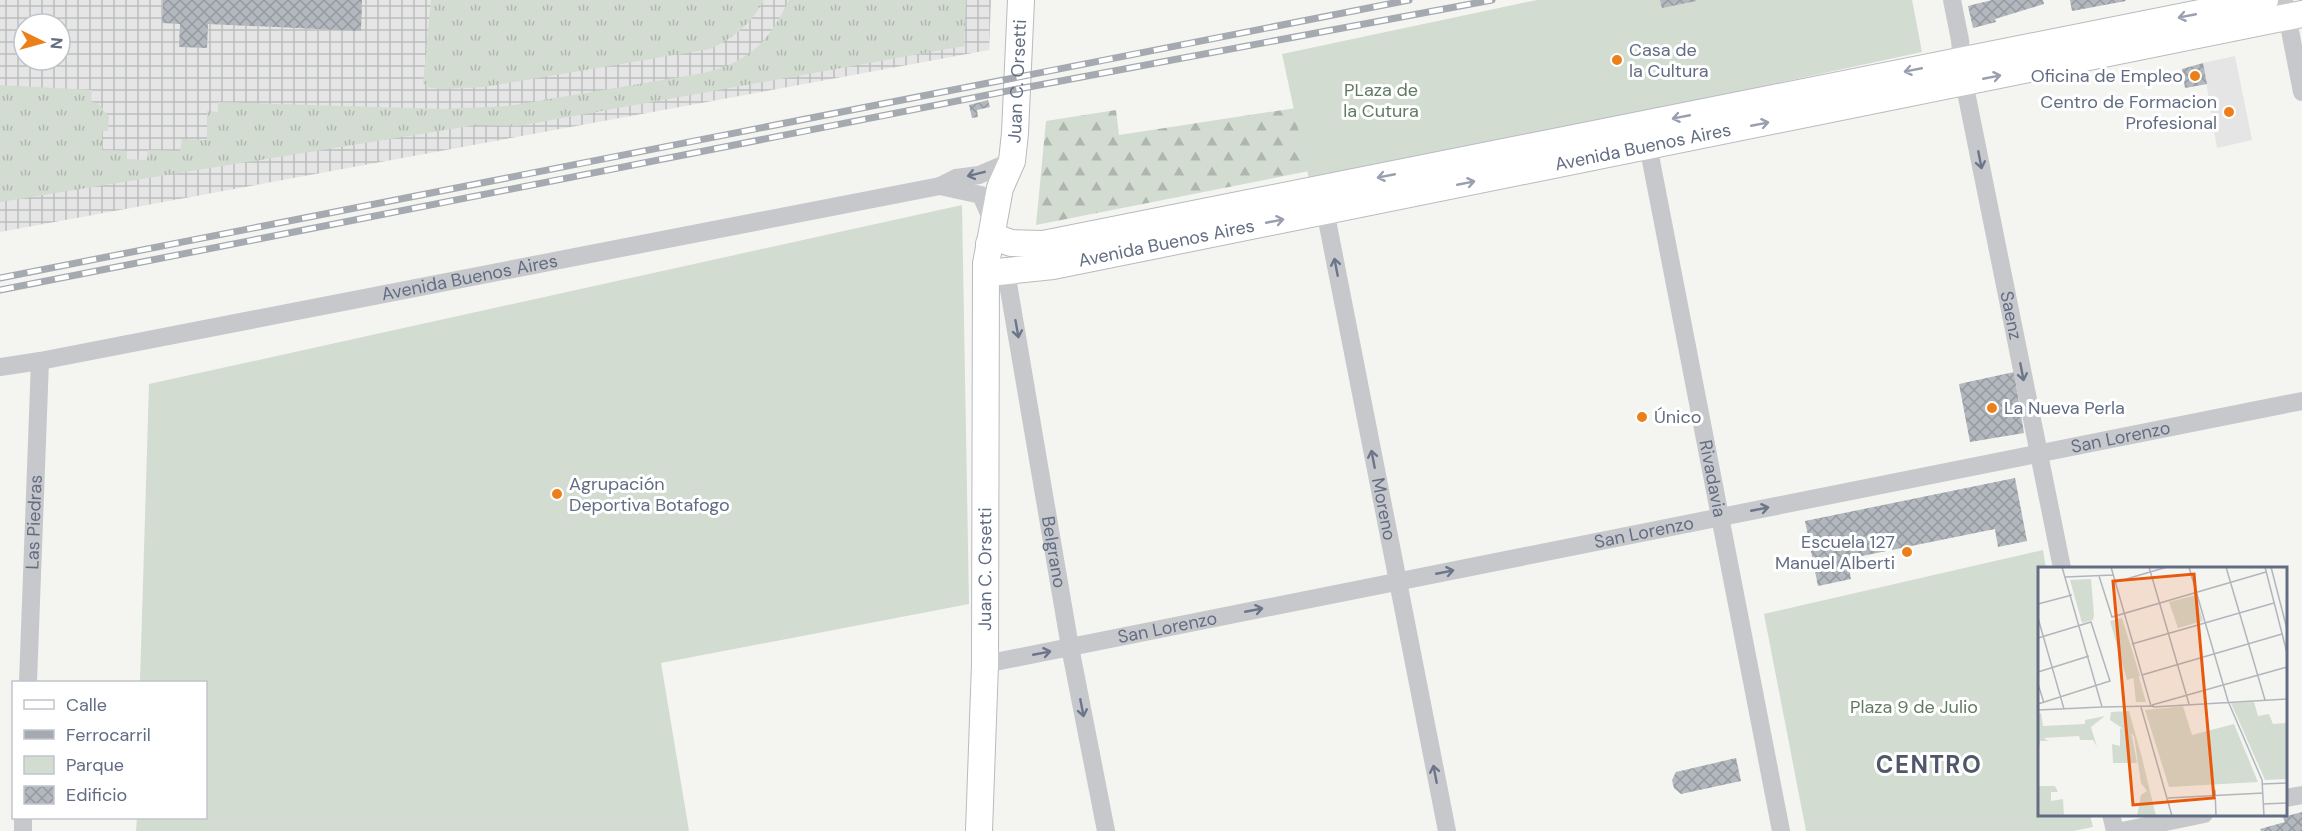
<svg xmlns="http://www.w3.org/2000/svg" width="2302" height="831" viewBox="0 0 2302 831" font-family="'DM Sans',sans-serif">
<defs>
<pattern id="industrial-grid" width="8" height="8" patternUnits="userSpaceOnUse" patternTransform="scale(1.5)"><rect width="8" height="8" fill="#e4e5e4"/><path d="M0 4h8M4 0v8" fill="none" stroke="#bcbebe"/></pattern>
<pattern id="grass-tufts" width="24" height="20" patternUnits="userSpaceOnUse" patternTransform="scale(1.5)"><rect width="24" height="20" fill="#d3dcd1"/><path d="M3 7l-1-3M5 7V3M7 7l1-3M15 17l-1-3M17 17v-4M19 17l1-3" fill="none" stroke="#afb6af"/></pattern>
<pattern id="forest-firs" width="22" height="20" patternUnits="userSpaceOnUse" patternTransform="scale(1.5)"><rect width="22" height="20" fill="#d3dcd1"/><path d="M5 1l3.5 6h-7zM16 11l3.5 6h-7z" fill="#afb6af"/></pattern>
<pattern id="building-cross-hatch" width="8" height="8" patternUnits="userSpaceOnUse" patternTransform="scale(1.5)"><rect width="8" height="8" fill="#b3b7be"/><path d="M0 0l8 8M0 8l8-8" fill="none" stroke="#9599a0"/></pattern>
</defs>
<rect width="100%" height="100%" fill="#f4f5f0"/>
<path fill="#e4e5e4" d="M2235,56L2252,140L2217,148L2203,63Z"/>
<path fill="url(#industrial-grid)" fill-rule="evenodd" d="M0,0H991L989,50L0,232ZM24,24H60V60H24Z"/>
<path fill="url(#grass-tufts)" d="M431,0H764C751,24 734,38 710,49L484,87L444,89L430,88L423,83Z
M789,0H966L964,46L518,126L476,125L0,202V85L92,90L91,102L98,103L109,117L108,131H102V150L127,151V159L147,160L148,150L180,151L182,139L207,140V111L218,112V102L442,109L508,106L704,73C751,61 768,42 789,0Z"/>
<path fill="url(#forest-firs)" d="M1374,96L1629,108L1036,225L1046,121L1116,110L1119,135Z"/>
<path fill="#d3dcd1" d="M1537,0H1912L1922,52L1310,184L1282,54Z
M962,205L969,604L661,663L689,831H136L137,818H206V682H140L149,384Z
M2043,550L2046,568H2040V814L2090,815L2093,827L2074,831H1806L1764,614Z"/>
<path fill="url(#building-cross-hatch)" d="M163,0H362L361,31L208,24L207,48L179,47L180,24L162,23Z
M1660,0H1696V1L1662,8Z
M1992,0H2043L2044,4L1995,19L1996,22L1973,28L1968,6Z
M2070,0H2125L2126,1L2072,11Z
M2203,63L2207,84L2185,88L2182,69Z
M988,100L990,107L977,110L978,117L972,118L969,105Z
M2014,372L2024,433L1970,442L1959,384Z
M2015,478L2027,541L1998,547L1995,529L1847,559L1851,579L1818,586L1805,521Z
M1736,758L1741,781L1681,794L1674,788L1672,780L1676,772Z
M2302,812V831H2261L2260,829L2285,822L2283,817Z"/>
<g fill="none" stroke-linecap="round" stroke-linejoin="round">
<defs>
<g id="secondary">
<path d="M989,244L997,238L1011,243L1043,244L2265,0"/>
<path id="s8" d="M986,264L990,269L998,272L1053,266L2302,14"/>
<path id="s9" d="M979,831L985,664L986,264L1000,188L1012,161L1015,133L1021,0"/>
</g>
</defs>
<use href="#secondary" stroke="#b8bac0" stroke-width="28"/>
<g stroke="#c6c8cc" stroke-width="18">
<path id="s1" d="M1952,0L1960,40L1964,82L2062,568"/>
<path d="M2284,0L2302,92"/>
<path id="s2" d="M1646,135L1781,831"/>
<path d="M940,186L981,195L993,223"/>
<path id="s3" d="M1323,200L1447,831"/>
<path id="s4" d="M1006,272L1070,647L1106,831"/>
<path id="s5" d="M0,367L40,361L940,186L956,178L979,175L1012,161"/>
<path id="s6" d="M985,664L2302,401"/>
<path id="s7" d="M28,682L40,361"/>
<path d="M2286,798L2302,795"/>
<path d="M2111,814L2115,831"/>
<path d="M23,831V818"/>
<path d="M2122,831L2204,814"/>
</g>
<use href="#secondary" stroke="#fff" stroke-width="26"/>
<defs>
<path id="rail" d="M0,278L1409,0
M0,290L1018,89L1492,0"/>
</defs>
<use href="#rail" stroke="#a5a9b0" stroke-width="7"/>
<use href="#rail" stroke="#fff" stroke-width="4.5" stroke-dasharray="14" stroke-linecap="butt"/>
</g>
<defs><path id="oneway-shaft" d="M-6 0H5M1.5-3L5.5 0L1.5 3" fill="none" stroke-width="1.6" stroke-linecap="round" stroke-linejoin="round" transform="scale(1.5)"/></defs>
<g stroke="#999fae">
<use href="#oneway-shaft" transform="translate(2187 16) rotate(169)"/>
<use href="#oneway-shaft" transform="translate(1913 70) rotate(169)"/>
<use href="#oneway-shaft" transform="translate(1992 77) rotate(-11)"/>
<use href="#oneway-shaft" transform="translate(1681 117) rotate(169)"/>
<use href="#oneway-shaft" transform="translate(1760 124) rotate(-11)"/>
<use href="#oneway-shaft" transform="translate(1386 176) rotate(169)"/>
<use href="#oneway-shaft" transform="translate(1466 183) rotate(-11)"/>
<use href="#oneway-shaft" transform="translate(1275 221) rotate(-11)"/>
</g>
<g stroke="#6c758a">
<use href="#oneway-shaft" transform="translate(1980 160) rotate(79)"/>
<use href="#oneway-shaft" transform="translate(976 174) rotate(166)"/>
<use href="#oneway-shaft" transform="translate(1336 267) rotate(-101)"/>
<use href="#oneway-shaft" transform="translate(1017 329) rotate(80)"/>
<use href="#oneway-shaft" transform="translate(2022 372) rotate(79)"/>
<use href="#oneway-shaft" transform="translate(1373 459) rotate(-101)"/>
<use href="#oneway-shaft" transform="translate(1760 509) rotate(-11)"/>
<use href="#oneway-shaft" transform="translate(1445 572) rotate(-11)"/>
<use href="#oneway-shaft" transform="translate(1254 610) rotate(-11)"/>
<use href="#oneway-shaft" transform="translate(1042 653) rotate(-11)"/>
<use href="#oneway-shaft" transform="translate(1082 708) rotate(79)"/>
<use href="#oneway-shaft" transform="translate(1435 774) rotate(-101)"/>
</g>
<g fill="#ec7f19" stroke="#fff" stroke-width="2">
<circle cx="1617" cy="60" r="6"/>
<circle cx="2195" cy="76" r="6"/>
<circle cx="2229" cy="112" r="6"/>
<circle cx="1992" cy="408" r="6"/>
<circle cx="1642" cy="417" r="6"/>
<circle cx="557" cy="494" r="6"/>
<circle cx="1907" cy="552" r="6"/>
</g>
<g text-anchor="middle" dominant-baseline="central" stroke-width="6" stroke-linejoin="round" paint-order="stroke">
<g font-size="18" fill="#626c83" stroke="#fff" text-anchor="start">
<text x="1629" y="50">Casa de<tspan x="1629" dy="21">la Cultura</tspan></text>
<text x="2183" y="76" text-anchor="end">Oficina de Empleo</text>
<text x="2217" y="102" text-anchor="end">Centro de Formacion<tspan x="2217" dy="21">Profesional</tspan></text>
<text x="2004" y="408">La Nueva Perla</text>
<text x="1654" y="417">Único</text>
<text x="569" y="484">Agrupación<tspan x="569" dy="21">Deportiva Botafogo</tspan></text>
<text x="1895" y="542" text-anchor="end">Escuela 127<tspan x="1895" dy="21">Manuel Alberti</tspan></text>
</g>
<g font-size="18" fill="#626c83" stroke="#fff">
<text stroke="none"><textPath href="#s9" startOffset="754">Juan C. Orsetti</textPath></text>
<text stroke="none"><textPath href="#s8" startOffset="672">Avenida Buenos Aires</textPath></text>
<text stroke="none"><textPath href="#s8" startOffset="186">Avenida Buenos Aires</textPath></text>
<text stroke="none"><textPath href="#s5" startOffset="478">Avenida Buenos Aires</textPath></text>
<text stroke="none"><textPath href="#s1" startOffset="321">Saenz</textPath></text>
<text stroke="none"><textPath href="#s6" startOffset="1158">San Lorenzo</textPath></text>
<text stroke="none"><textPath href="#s2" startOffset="350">Rivadavia</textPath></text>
<text stroke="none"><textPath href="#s3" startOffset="315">Moreno</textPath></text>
<text stroke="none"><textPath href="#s7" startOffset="160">Las Piedras</textPath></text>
<text stroke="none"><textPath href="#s6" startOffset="672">San Lorenzo</textPath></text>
<text stroke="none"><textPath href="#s4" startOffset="284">Belgrano</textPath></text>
<text stroke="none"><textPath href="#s9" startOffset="262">Juan C. Orsetti</textPath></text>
<text stroke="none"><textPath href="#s6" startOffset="186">San Lorenzo</textPath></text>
</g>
<g font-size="18" fill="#617a62" stroke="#fff">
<text x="1381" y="90">PLaza de<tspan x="1381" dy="21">la Cutura</tspan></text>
<text x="1914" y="707">Plaza 9 de Julio</text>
</g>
<g font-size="24" font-weight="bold" letter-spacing="1.5" fill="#505768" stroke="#fff">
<text x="1929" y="764">CENTRO</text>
</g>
</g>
<g transform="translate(2038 567)">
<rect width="249" height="249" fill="#f4f5f0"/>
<path d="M91,144L103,187L118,249H99L103,228L109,224L103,216L96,169L72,153L73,145ZM0,146H3L5,159L47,157V153L67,149L53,160L59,180L55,173H42L41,169L6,171L10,174H2L0,189ZM82,162L83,161L90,164L94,169L99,196H75L74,177L82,179ZM0,219H17L20,225H13V234L25,232L26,249H0Z" fill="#d3dcd1"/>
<path d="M53,12L56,48L55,53L44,56L32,13ZM92,79L108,135H98Z" fill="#d3dcd1"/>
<path d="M158,28L165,54L140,61L131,35ZM84,51L102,109L89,113L72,54ZM216,135L220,149L231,147L235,157L249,156V212L227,213L193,136ZM145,139L154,168L196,157L220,215L131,220L107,143Z" fill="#d3dcd1"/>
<path fill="none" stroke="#b1b6be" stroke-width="1.5" d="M24,0L64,140L116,139M73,0L113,139M111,0L151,137M151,0L190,134L224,213L226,249M188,0L227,133M227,0L249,86M233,0L249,62M61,9L74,50L228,5M27,10L75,8M78,15L129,0M0,37L34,28M0,51L26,142M0,71L53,55L72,114L0,137M94,77L236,36M0,105L51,89M104,108L244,67M0,117L6,136M114,138L249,100M103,140L134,249M115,140L249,132M0,143L64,140M224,217L249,216M177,223L178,249M130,231L225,226M225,237L249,236"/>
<path fill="#e8590c" fill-opacity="0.15" stroke="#e8590c" stroke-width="3" d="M156,7L176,231L95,238L75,14Z"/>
<rect width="249" height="249" fill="none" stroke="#626c83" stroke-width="3"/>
</g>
<rect x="12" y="681" width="195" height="138" fill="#ffffff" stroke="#c0c4cd" stroke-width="1.5"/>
<rect x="24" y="700" width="30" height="9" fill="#ffffff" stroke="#c0c4cd" stroke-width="1.5"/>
<text x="66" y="711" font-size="18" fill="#626c83">Calle</text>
<rect x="24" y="730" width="30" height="9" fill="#a5a9b0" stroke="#c0c4cd" stroke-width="1.5"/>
<text x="66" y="741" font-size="18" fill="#626c83">Ferrocarril</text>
<rect x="24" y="756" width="30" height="18" fill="#d3dcd1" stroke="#c0c4cd" stroke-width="1.5"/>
<text x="66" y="771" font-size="18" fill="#626c83">Parque</text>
<rect x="24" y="786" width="30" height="18" fill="url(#building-cross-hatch)" stroke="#c0c4cd" stroke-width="1.5"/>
<text x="66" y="801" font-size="18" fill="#626c83">Edificio</text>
<g transform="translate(42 42) rotate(95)"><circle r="28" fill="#ffffff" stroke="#c0c4cd" stroke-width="1.5"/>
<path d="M0-4.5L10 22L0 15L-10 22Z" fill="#ec7f19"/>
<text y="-9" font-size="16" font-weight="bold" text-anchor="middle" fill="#626c83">N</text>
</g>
</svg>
